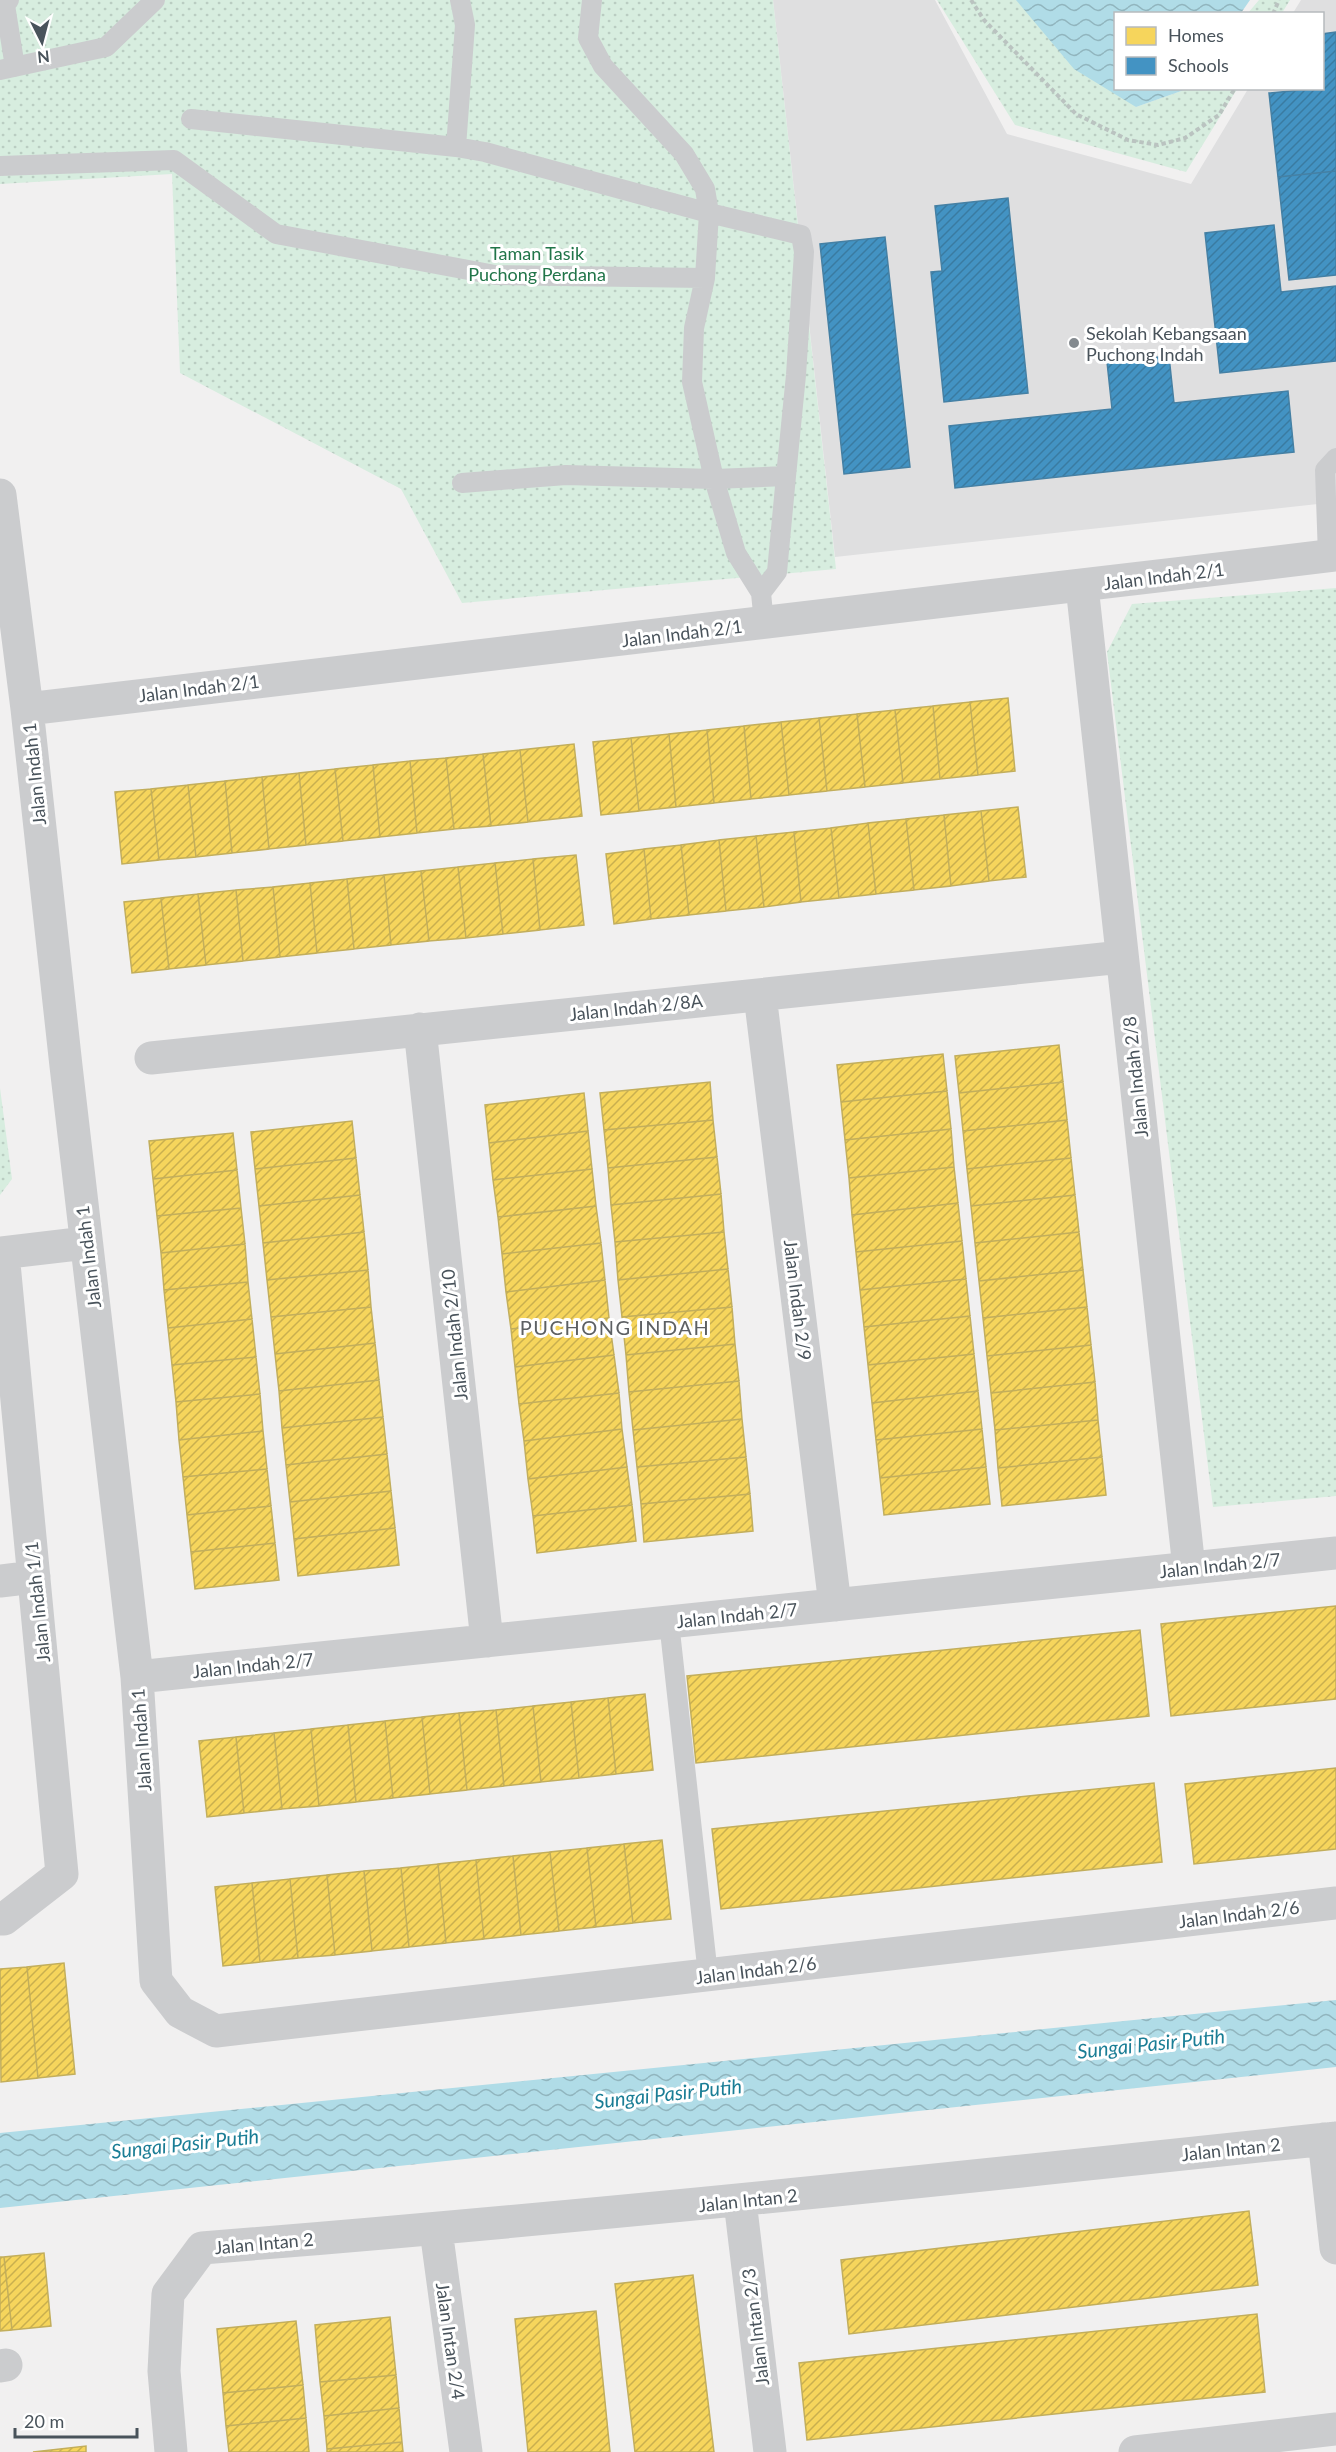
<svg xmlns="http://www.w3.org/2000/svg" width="1336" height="2452" viewBox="0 0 1336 2452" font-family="Lato,sans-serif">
<defs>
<pattern id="park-dots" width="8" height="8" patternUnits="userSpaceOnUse" patternTransform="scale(1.5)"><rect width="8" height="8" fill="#d7eddf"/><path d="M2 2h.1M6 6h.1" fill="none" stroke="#bacdc2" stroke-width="1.8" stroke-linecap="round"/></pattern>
<pattern id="water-waves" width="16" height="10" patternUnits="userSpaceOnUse" patternTransform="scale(1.5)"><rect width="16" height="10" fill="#b0dce7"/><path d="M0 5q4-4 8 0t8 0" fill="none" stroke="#91b5be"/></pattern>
<pattern id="homes-hatch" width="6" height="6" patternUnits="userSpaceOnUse" patternTransform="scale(1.5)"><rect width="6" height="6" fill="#f6d55c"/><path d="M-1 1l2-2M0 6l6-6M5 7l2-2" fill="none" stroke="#c9af4f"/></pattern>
<pattern id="schools-hatch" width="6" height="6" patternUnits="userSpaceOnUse" patternTransform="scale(1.5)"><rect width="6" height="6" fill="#4393c3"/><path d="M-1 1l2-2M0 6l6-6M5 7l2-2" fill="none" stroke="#3a7ba1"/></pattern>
</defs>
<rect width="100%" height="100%" fill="#f1f0f0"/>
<path fill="#dfdfe0" d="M773,0H935L1007,134L1191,184L1248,89L1322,88V14L1293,13L1301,0H1336V502L835,557Z"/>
<path fill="url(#park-dots)" d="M0,0H773L836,569L462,603L401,489L180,373L172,174L0,184Z
M937,0H1025L1136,107L1187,89H1237L1186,172L1015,125Z
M1259,0H1290L1282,13H1248Z
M1336,588V1496L1213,1507L1107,652L1132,604Z
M0,1088L12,1179L0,1195Z"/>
<path fill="url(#water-waves)" d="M1016,0H1250L1241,13L1116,14V88L1187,89L1136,107L1074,69Z
M1336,2000V2067L0,2208V2133Z"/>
<path fill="url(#homes-hatch)" stroke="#c2ae5c" stroke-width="1.5" d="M1008,698L1015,771L978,775L970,702Z
M970,702L978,775L940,779L933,706Z
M933,706L940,779L903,783L895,710Z
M895,710L903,783L865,787L857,714Z
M857,714L865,787L827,791L819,718Z
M819,718L827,791L789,795L781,722Z
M781,722L789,795L751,799L744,726Z
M744,726L751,799L714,803L707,730Z
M707,730L714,803L676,807L669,734Z
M669,734L676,807L639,811L631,738Z
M631,738L639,811L601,815L593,742Z
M574,744L582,816L528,822L520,750Z
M520,750L528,822L491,826L483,754Z
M483,754L491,826L454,829L446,758Z
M446,758L454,829L417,833L410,761Z
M410,761L417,833L380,837L373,765Z
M373,765L380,837L343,841L335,769Z
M335,769L343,841L306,845L299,773Z
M299,773L306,845L269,849L262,777Z
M262,777L269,849L232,853L225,781Z
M225,781L232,853L196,857L188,785Z
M188,785L196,857L159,860L151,789Z
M151,789L159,860L122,864L115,792Z
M1018,807L1026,877L989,881L981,811Z
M981,811L989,881L951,886L944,815Z
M944,815L951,886L914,890L906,819Z
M906,819L914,890L876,894L868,823Z
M868,823L876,894L839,898L831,828Z
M831,828L839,898L801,902L794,832Z
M794,832L801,902L764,907L756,836Z
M756,836L764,907L726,911L719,840Z
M719,840L726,911L689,915L681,845Z
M681,845L689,915L651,919L644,849Z
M644,849L651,919L614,924L606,854Z
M576,855L584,925L540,930L533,859Z
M533,859L540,930L503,934L495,863Z
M495,863L503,934L466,938L458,867Z
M458,867L466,938L429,941L421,871Z
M421,871L429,941L391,945L384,875Z
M384,875L391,945L354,949L347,879Z
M347,879L354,949L317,953L310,883Z
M310,883L317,953L280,957L273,887Z
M273,887L280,957L243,961L236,890Z
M236,890L243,961L206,965L198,894Z
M198,894L206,965L169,969L161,898Z
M161,898L169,969L132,973L124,902Z
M1059,1045L1063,1082L959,1093L955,1056Z
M943,1054L947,1091L841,1102L837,1065Z
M710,1082L713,1120L604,1130L600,1093Z
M1063,1082L1067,1120L963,1131L959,1093Z
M947,1091L951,1129L845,1140L841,1102Z
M584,1093L588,1131L489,1143L485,1105Z
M713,1120L717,1157L608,1168L604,1130Z
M1067,1120L1071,1158L967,1169L963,1131Z
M352,1121L356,1158L255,1169L251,1132Z
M951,1129L954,1167L849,1178L845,1140Z
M588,1131L592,1169L493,1180L489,1143Z
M233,1133L237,1170L153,1179L149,1141Z
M717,1157L721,1194L611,1205L608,1168Z
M356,1158L360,1195L259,1206L255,1169Z
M1071,1158L1075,1195L971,1206L967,1169Z
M954,1167L958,1203L852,1215L849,1178Z
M592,1169L596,1206L498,1217L493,1180Z
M237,1170L241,1208L157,1216L153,1179Z
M721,1194L724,1232L615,1242L611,1205Z
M360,1195L364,1232L263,1243L259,1206Z
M1075,1195L1079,1232L975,1243L971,1206Z
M958,1203L962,1241L856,1252L852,1215Z
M596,1206L601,1243L502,1254L498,1217Z
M241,1208L245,1244L161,1253L157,1216Z
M364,1232L368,1270L267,1280L263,1243Z
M724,1232L728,1269L618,1280L615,1242Z
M1079,1232L1083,1270L979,1281L975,1243Z
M962,1241L966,1279L860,1290L856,1252Z
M601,1243L605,1280L506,1292L502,1254Z
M245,1244L248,1282L164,1290L161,1253Z
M728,1269L732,1307L622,1317L618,1280Z
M368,1270L371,1307L271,1317L267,1280Z
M1083,1270L1087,1307L983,1318L979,1281Z
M966,1279L970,1316L864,1327L860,1290Z
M605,1280L609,1318L511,1329L506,1292Z
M248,1282L252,1319L168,1328L164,1290Z
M371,1307L375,1343L275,1354L271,1317Z
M732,1307L735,1344L626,1355L622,1317Z
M1087,1307L1091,1345L987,1356L983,1318Z
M970,1316L974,1354L868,1365L864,1327Z
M609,1318L614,1355L515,1367L511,1329Z
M252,1319L256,1357L172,1365L168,1328Z
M375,1343L379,1380L279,1391L275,1354Z
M735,1344L739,1381L629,1392L626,1355Z
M1091,1345L1095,1382L991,1393L987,1356Z
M974,1354L978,1391L872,1403L868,1365Z
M614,1355L619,1393L519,1404L515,1367Z
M256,1357L260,1394L176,1402L172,1365Z
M379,1380L383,1417L282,1428L279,1391Z
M739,1381L742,1419L633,1430L629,1392Z
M1095,1382L1098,1420L995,1430L991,1393Z
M978,1391L982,1429L876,1440L872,1403Z
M619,1393L622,1429L524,1441L519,1404Z
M260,1394L263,1431L179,1440L176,1402Z
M383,1417L387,1454L286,1465L282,1428Z
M742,1419L746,1457L637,1467L633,1430Z
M1098,1420L1102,1457L998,1468L995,1430Z
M622,1429L627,1467L528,1479L524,1441Z
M982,1429L986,1467L880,1478L876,1440Z
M263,1431L267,1469L183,1477L179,1440Z
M387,1454L391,1491L290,1502L286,1465Z
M746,1457L750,1494L641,1504L637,1467Z
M1102,1457L1106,1495L1002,1506L998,1468Z
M627,1467L632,1505L533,1516L528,1479Z
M986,1467L990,1504L884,1515L880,1478Z
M267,1469L271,1506L187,1515L183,1477Z
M391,1491L395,1528L294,1539L290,1502Z
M750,1494L753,1531L644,1542L641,1504Z
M632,1505L636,1541L537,1553L533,1516Z
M271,1506L275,1543L191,1552L187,1515Z
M395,1528L399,1565L298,1576L294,1539Z
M275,1543L279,1580L195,1589L191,1552Z
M1336,1606V1699L1171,1716L1161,1624Z
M1140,1630L1149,1716L696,1763L687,1676Z
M645,1694L653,1770L616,1774L608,1698Z
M608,1698L616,1774L579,1778L571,1702Z
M571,1702L579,1778L541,1782L533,1706Z
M533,1706L541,1782L504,1786L496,1710Z
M496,1710L504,1786L467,1790L459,1713Z
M459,1713L467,1790L430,1794L422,1717Z
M422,1717L430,1794L393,1798L385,1721Z
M385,1721L393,1798L356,1802L348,1725Z
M348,1725L356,1802L319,1806L311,1729Z
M311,1729L319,1806L282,1809L274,1733Z
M274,1733L282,1809L244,1813L236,1737Z
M236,1737L244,1813L207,1817L199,1741Z
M1336,1768V1849L1194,1864L1185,1784Z
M1154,1783L1162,1862L721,1909L712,1829Z
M662,1840L671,1919L633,1923L624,1844Z
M624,1844L633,1923L596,1927L587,1848Z
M587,1848L596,1927L559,1931L550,1852Z
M550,1852L559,1931L521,1935L513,1856Z
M513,1856L521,1935L484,1939L476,1860Z
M476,1860L484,1939L446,1943L438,1864Z
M438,1864L446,1943L409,1947L401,1868Z
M401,1868L409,1947L372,1951L364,1871Z
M364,1871L372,1951L335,1955L327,1875Z
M327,1875L335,1955L298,1958L290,1879Z
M290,1879L298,1958L260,1962L252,1883Z
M252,1883L260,1962L223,1966L215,1887Z
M64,1963L75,2074L38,2078L27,1967Z
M27,1967L38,2078L1,2082L0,1969Z
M1249,2211L1258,2285L849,2334L841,2260Z
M44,2253L51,2326L12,2330L4,2257Z
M0,2257H4L12,2330L0,2331Z
M693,2275L714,2452H635L615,2284Z
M596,2311L610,2452H528L515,2319Z
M1257,2314L1265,2392L807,2440L799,2363Z
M390,2317L396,2375L320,2382L315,2325Z
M296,2321L303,2385L223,2393L217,2329Z
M396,2375L399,2408L324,2416L320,2382Z
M303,2385L306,2418L226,2426L223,2393Z
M399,2408L402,2442L327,2449L324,2416Z
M306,2418L309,2452H229L226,2426Z
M402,2442L403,2452H327V2449Z
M86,2446V2452H33Z"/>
<path fill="url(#schools-hatch)" stroke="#4580a4" stroke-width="1.5" d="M1336,32V171L1278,177L1269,93L1322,88V34Z
M1336,171V275L1289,280L1278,177Z
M1008,198L1028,393L944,402L931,272L942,271L935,206Z
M1274,225L1281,292L1336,286V361L1220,373L1205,233Z
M885,237L910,467L844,474L820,244Z
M1169,356L1174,403L1288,391L1294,452L955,488L949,426L1112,409L1107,362Z"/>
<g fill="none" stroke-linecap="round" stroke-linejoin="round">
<path stroke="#bac3c0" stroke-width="4" stroke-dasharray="4.5 3" stroke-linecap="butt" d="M971,0L984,20L1076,114L1128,140L1158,145L1185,138L1219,115L1235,88
M1273,14L1279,0"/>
<path stroke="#cbccce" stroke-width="20" d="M9,0L5,5L15,67
M592,0L588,38L603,66L684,154L705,189L709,213L705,278
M0,70L106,47L155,0
M191,119L456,147L485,152L709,213L801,235L804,252L796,375L786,476L714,479L736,553L761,593L764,623
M456,147L465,25L460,0
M0,166L174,160L276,234L495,275L705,278L694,328L692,382L714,479L566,475L462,483
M1328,556L1325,470L1336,458
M761,593L777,572L786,476
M669,1622L708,1975"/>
<path stroke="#cbccce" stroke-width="33" d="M0,495L27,709L66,1066L137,1677L156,1981L180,2012L216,2031L1336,1903
M1082,586L1189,1568
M27,709L1336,555
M760,995L835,1605
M420,1029L487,1641
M151,1058L1122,957
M0,1253L86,1243
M0,1581L34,1577
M137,1677L1336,1553
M0,1919H4L62,1874L3,1253
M1324,2139L1336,2248
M740,2201L770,2452
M436,2230L466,2452
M0,2366L6,2365
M171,2452L164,2371L168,2294L202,2248C581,2218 958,2178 1336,2138
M1135,2452L1336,2429"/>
</g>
<circle fill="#848a8f" stroke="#fff" stroke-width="2" cx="1074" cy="343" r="6"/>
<g text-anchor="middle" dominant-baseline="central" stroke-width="6" stroke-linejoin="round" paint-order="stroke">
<g font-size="18" fill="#217549" stroke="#fff">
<text x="537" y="253">Taman Tasik<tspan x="537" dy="21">Puchong Perdana</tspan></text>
</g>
<g font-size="18" fill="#49535b" stroke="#fff" text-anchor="start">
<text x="1086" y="333">Sekolah Kebangsaan<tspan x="1086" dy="21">Puchong Indah</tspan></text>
</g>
<g font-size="18" fill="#49535b" stroke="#fff">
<text transform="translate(1164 576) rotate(-7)">Jalan Indah 2/1</text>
<text transform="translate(682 633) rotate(-7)">Jalan Indah 2/1</text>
<text transform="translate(199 688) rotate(-7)">Jalan Indah 2/1</text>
<text transform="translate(34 774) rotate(-96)">Jalan Indah 1</text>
<text transform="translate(636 1007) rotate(-6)">Jalan Indah 2/8A</text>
<text transform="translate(1135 1077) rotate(-96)">Jalan Indah 2/8</text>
<text transform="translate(88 1257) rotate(-97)">Jalan Indah 1</text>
<text transform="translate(798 1300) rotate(83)">Jalan Indah 2/9</text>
<text transform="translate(454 1335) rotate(-96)">Jalan Indah 2/10</text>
<text transform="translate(1220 1565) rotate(-6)">Jalan Indah 2/7</text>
<text transform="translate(37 1602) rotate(-96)">Jalan Indah 1/1</text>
<text transform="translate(737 1615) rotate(-6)">Jalan Indah 2/7</text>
<text transform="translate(253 1665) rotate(-6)">Jalan Indah 2/7</text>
<text transform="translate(141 1740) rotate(-94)">Jalan Indah 1</text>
<text transform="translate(1239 1914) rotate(-7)">Jalan Indah 2/6</text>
<text transform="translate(756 1970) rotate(-7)">Jalan Indah 2/6</text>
<text transform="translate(1231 2149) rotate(-6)">Jalan Intan 2</text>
<text transform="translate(748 2200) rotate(-6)">Jalan Intan 2</text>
<text transform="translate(264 2243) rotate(-5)">Jalan Intan 2</text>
<text transform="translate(755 2327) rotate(-97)">Jalan Intan 2/3</text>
<text transform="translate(451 2341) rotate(82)">Jalan Intan 2/4</text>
</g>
<g font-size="20" letter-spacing="1.5" fill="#5d6063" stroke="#fff">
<text x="615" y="1327">PUCHONG INDAH</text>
</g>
<g font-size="20" font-style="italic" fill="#1a7d95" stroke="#fff">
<text transform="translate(1151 2043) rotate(-6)">Sungai Pasir Putih</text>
<text transform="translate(668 2093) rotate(-6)">Sungai Pasir Putih</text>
<text transform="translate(185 2143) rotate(-6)">Sungai Pasir Putih</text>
</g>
</g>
<rect x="1114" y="12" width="210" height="78" fill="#ffffff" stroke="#b6babd" stroke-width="1.5"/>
<rect x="1126" y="27" width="30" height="18" fill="#f6d55c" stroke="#b6babd" stroke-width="1.5"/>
<text x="1168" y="42" font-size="18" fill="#49535b">Homes</text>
<rect x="1126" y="57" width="30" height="18" fill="#4393c3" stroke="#b6babd" stroke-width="1.5"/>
<text x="1168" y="72" font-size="18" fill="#49535b">Schools</text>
<g transform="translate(42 42) rotate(174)" stroke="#ffffff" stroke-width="4.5" paint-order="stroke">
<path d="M0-4.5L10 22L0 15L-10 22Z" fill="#49535b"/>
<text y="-9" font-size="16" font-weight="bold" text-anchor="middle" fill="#49535b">N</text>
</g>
<path d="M15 2428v9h122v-9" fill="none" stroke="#49535b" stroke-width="3"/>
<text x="24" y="2428" font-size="18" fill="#49535b" stroke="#ffffff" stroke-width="4.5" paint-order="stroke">20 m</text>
</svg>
